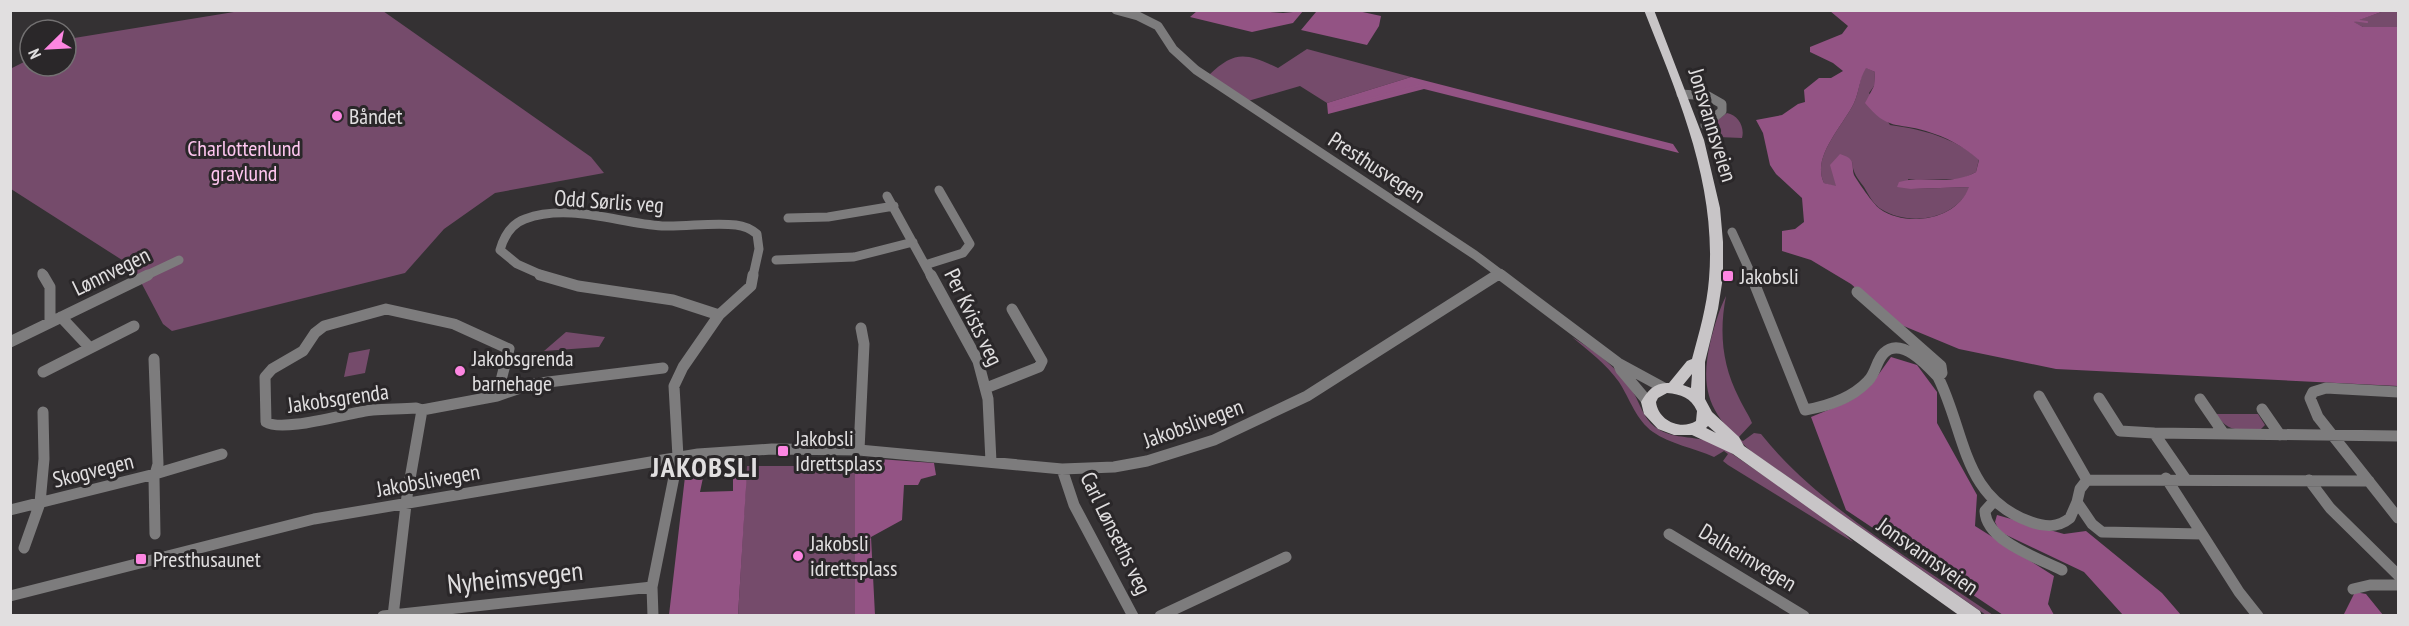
<svg xmlns="http://www.w3.org/2000/svg" width="2409" height="626" viewBox="0 0 2409 626" font-family="'PT Sans Narrow',sans-serif">
<rect width="100%" height="100%" fill="#343133"/>
<path fill="#754b6b" d="M240,11H383L591,157L604,173L495,193L444,229L405,273L172,331L163,324L133,267L11,189L10,69L30,59V66H66V41L68,39Z
M2384,11H2398V27H2363L2353,22Z
M1307,49L1411,77L1327,103L1300,86L1248,101L1209,75C1235,50 1246,53 1278,68Z
M1865,67L1875,72L1874,86L1869,93L1890,125C1925,130 1952,137 1979,159L1976,172L1962,179H1908L1911,189L1970,187C1955,220 1910,227 1881,209C1874,205 1868,194 1864,187C1857,178 1853,173 1852,162L1836,187L1824,183C1811,157 1843,126 1854,103C1860,90 1859,79 1865,67Z
M1727,113C1738,115 1745,127 1742,138L1718,137L1711,134L1712,124Z
M1726,296C1719,332 1722,365 1739,398C1743,407 1749,415 1752,423L1738,438L1743,441L1754,433L1761,434C1819,507 1916,562 1993,615H1986L1752,452C1711,416 1698,393 1711,339C1715,324 1719,310 1726,296Z
M566,332L605,337L599,347L544,351Z
M1572,337C1596,351 1618,368 1633,392C1641,405 1643,418 1655,427C1670,438 1686,436 1704,440C1711,442 1718,446 1725,449L1836,525L1853,542L1728,465L1723,461L1728,454L1724,451L1714,457C1694,448 1670,444 1653,432C1636,420 1630,399 1619,382C1606,364 1589,351 1572,337Z
M370,349L365,373L344,377L349,353Z
M2216,414H2258L2265,425L2261,429C2239,429 2229,434 2216,414Z
M747,466H855V615L738,616Z"/>
<path fill="#935384" fill-rule="evenodd" d="M1247,10L1283,13L1303,11L1293,23L1252,32L1190,17L1197,11Z
M1358,11L1381,16L1379,26L1367,45L1301,30L1316,12Z
M1830,11H2384L2354,22L2363,27H2398V386L2056,369L1959,349L1894,322L1851,284L1811,260L1782,251V231L1795,229L1804,222L1802,198L1776,174L1770,165L1763,133L1756,120L1782,115L1798,104L1805,102L1804,90L1819,78H1831L1843,71L1833,63L1810,52V47L1842,34L1848,26ZM1866,68L1875,72L1874,86L1865,103C1888,131 1896,122 1926,131C1946,137 1963,146 1979,160L1976,172C1948,187 1926,174 1899,182L1897,187L1911,189L1969,187C1957,220 1907,228 1880,209C1873,204 1858,182 1854,175C1852,169 1854,162 1849,158C1847,156 1842,155 1840,154L1830,165L1836,186L1824,183C1811,157 1843,126 1854,103C1860,90 1859,79 1866,68Z
M1411,77L1673,144L1679,153L1424,89L1328,114L1327,103Z
M1891,357L1917,365L1937,392V423L1977,495L1975,526L2054,576L2048,604L2054,615H2003L1846,510L1811,417L1850,401L1871,385Z
M865,458L934,463L936,475L921,479L918,485H904L902,520L871,537L875,615H855V466Z
M686,468H705L700,492L733,491V470L741,468L747,472L738,615H669Z
M1997,515L2064,534L2086,531L2162,593L2181,615H2123L2084,572L2000,532L1995,522Z
M2355,592L2366,594L2383,615L2343,616Z"/>
<g fill="none" stroke-linecap="round" stroke-linejoin="round">
<path stroke="#935484" stroke-width="2" d="M2307,10L2341,19
M2352,20L2367,22
M1334,108L1421,85"/>
<path stroke="#7d7c7d" stroke-width="9" d="M1116,10L1138,16L1158,26L1173,49L1196,70L1475,255L1503,276
M1681,94L1708,96L1722,104V111L1705,125
M887,196L931,276
M788,218L828,217L894,206
M1732,232L1752,276
M776,260L854,257L913,242
M925,265L963,253L970,244L939,190
M42,273L44,276
M145,276L179,260
M544,276L517,264L500,250C504,236 511,224 525,219C569,203 618,223 662,226C687,227 712,222 736,225C745,226 751,229 757,234L759,249L753,276
M1495,276L1500,273"/>
<path stroke="#7d7c7d" stroke-width="11" d="M43,275L50,287V322
M540,275L578,286L673,300L719,315
M931,275L978,361L988,399L991,462
M1501,275L1618,363L1664,388
M1751,275L1805,410C1828,406 1851,399 1868,381C1876,373 1876,361 1884,353C1901,336 1927,365 1938,377
M1857,292L1941,366L1942,373L1938,377C1966,433 1962,498 2031,522C2045,527 2058,528 2070,518L2077,502
M386,309L454,324L509,349L497,396L422,410L416,408C402,409 387,409 373,410C350,412 283,433 266,422L265,377L272,369L303,351L315,333L324,326Z
M719,315L751,286L753,275
M61,317L90,348
M10,342L148,275
M154,359L158,464L154,478L155,534
M1618,363L1621,370L1648,402
M43,372L134,326
M986,388L1039,367L1042,361L1012,309
M2398,392L2326,388L2313,392L2310,398L2318,417L2398,518
M497,396L532,384L663,368
M2039,396L2087,480L2369,481
M2099,398L2120,431L2154,433L2185,478
M2200,399L2224,434
M2262,409L2280,435
M2154,433L2398,436
M859,450L864,344L861,328
M1062,469L1074,505L1133,616
M2087,480L2080,489L2077,502L2092,524L2102,532L2202,534L2166,478
M2309,480L2330,508L2398,575
M1994,501L1985,511C1986,541 2038,558 2062,570
M10,510L155,474L222,454
M1669,534L1804,616
M2202,534L2239,592L2258,616
M24,548L40,503L44,459L43,412
M2353,589L2370,585H2398
M10,596L314,519L698,454L772,449L859,450L1062,469L1114,467L1147,461L1214,440L1307,396L1497,275
M383,616L652,587
M393,616L407,496L422,410
M653,616L652,587L678,457L674,386L683,367L719,315
M1160,616L1286,557"/>
<path fill="#c8c5c7" fill-rule="evenodd" d="M1644,10H1654L1704,140L1720,208L1723,242V277L1718,309L1705,362V399L1712,412L1739,437L1744,446L1980,611L1982,616H1960L1733,454L1692,435H1674L1658,429L1644,414L1641,402C1647,391 1655,382 1669,383L1687,361L1692,359C1699,333 1707,306 1709,279C1717,184 1678,96 1644,10ZM1692,374L1691,388L1683,385ZM1667,393C1681,394 1691,398 1697,411L1696,421C1680,431 1658,420 1656,402L1658,398ZM1708,426L1716,433L1706,428Z"/>
</g>
<g fill="#fd86e2" stroke="#2a2729" stroke-width="2">
<circle cx="337" cy="116" r="6"/>
<rect x="1722" y="270" width="12" height="12" rx="3"/>
<circle cx="460" cy="371" r="6"/>
<rect x="777" y="445" width="12" height="12" rx="3"/>
<circle cx="798" cy="556" r="6"/>
<rect x="135" y="553" width="12" height="12" rx="3"/>
</g>
<g text-anchor="middle" dominant-baseline="central" stroke-width="6" stroke-linejoin="round" paint-order="stroke">
<g font-size="22" fill="#e1dfe0" stroke="#2a2729" text-anchor="start">
<text x="349" y="116">Båndet</text>
<text x="1740" y="276">Jakobsli</text>
<text x="472" y="358">Jakobsgrenda<tspan x="472" dy="25">barnehage</tspan></text>
<text x="795" y="438">Jakobsli<tspan x="795" dy="25">Idrettsplass</tspan></text>
<text x="810" y="543">Jakobsli<tspan x="810" dy="25">idrettsplass</tspan></text>
<text x="153" y="559">Presthusaunet</text>
</g>
<g font-size="22" fill="#e1dfe0" stroke="#2a2729">
<text transform="translate(1713 125) rotate(73)">Jonsvannsveien</text>
<text transform="translate(1377 167) rotate(33)">Presthusvegen</text>
<text transform="translate(609 201) rotate(4)">Odd Sørlis veg</text>
<text transform="translate(111 271) rotate(-26)">Lønnvegen</text>
<text transform="translate(974 317) rotate(64)">Per Kvists veg</text>
<text transform="translate(338 398) rotate(-8)">Jakobsgrenda</text>
<text transform="translate(1193 423) rotate(-20)">Jakobslivegen</text>
<text transform="translate(93 470) rotate(-14)">Skogvegen</text>
<text transform="translate(428 480) rotate(-10)">Jakobslivegen</text>
<text transform="translate(1116 533) rotate(64)">Carl Lønseths veg</text>
<text transform="translate(1928 556) rotate(35)">Jonsvannsveien</text>
<text transform="translate(1748 557) rotate(31)">Dalheimvegen</text>
</g>
<g font-size="22" fill="#ffc7f0" stroke="#2a2729">
<text x="244" y="148">Charlottenlund<tspan x="244" dy="25">gravlund</tspan></text>
</g>
<g font-size="27" fill="#e1dfe0" stroke="#2a2729">
<text transform="translate(515 577) rotate(-6)">Nyheimsvegen</text>
</g>
<g font-size="28" font-weight="bold" letter-spacing="1.5" fill="#e1dfe0" stroke="#2a2729">
<text x="705" y="466">JAKOBSLI</text>
</g>
</g>
<rect width="2409" height="626" fill="none" stroke="#e1dfe0" stroke-width="24"/>
<g transform="translate(48 48) rotate(246)"><circle r="28" fill="#2a2729" stroke="#737172" stroke-width="1.5"/>
<path d="M0-4.5L10 22L0 15L-10 22Z" fill="#fd86e2"/>
<text y="-9" font-size="16" font-weight="bold" text-anchor="middle" fill="#e1dfe0">N</text>
</g>
</svg>
